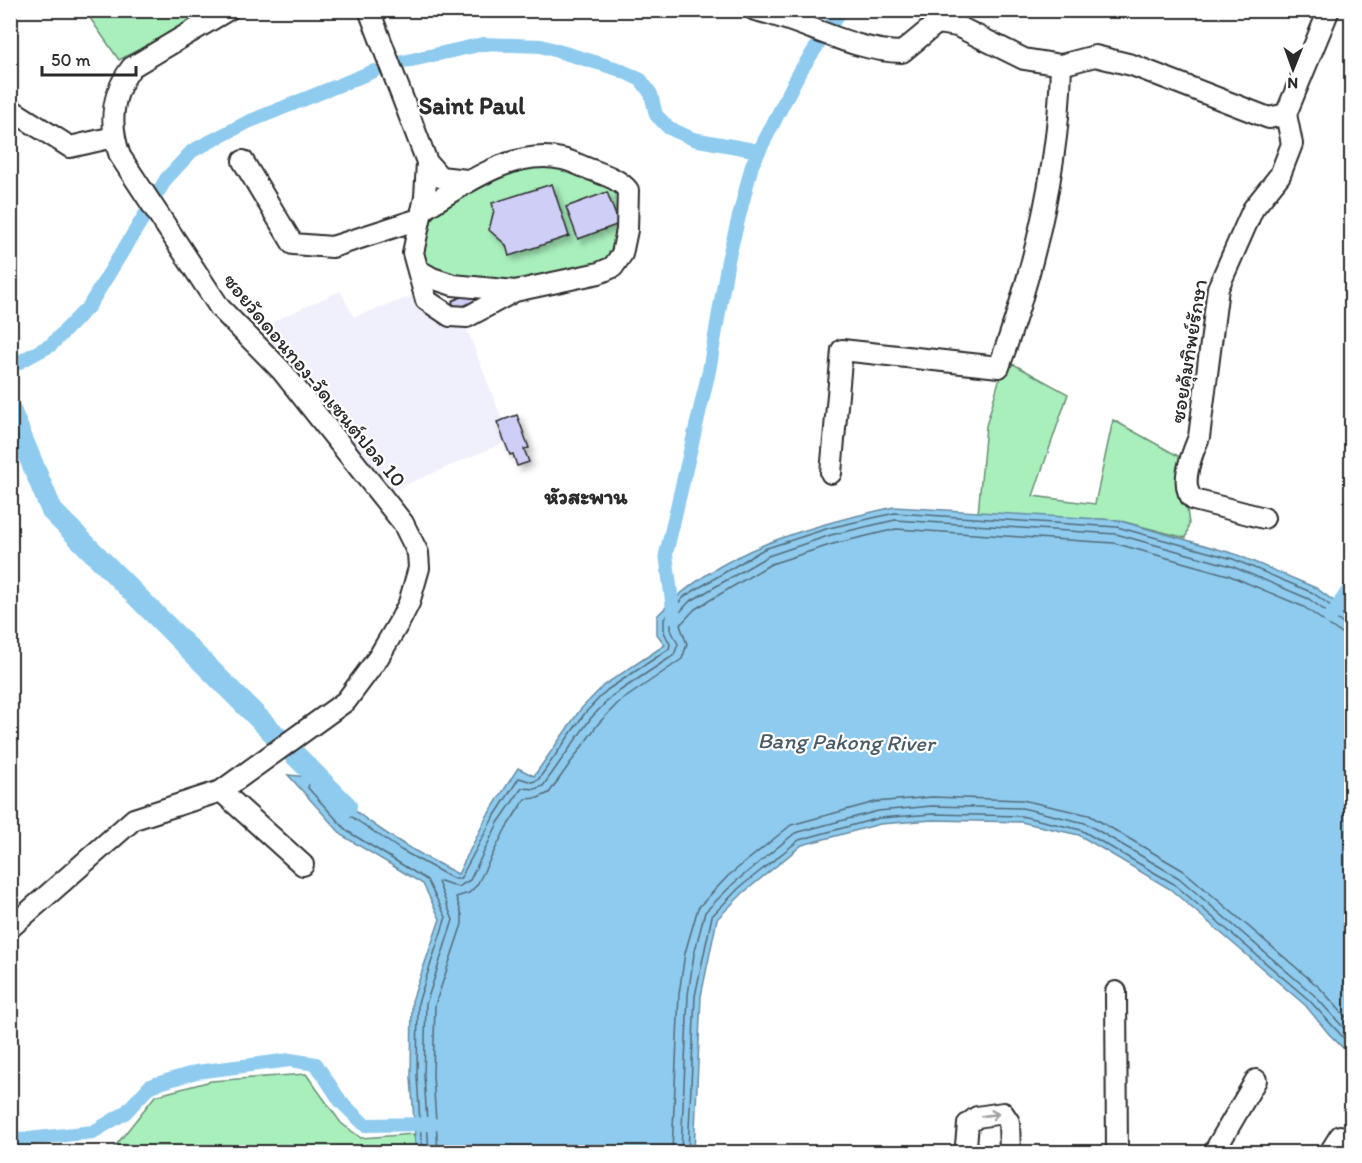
<svg xmlns="http://www.w3.org/2000/svg" width="1362" height="1163" viewBox="0 0 1362 1163" font-family="Itim,'Playpen Sans Thai',sans-serif">
<defs>
<filter id="shadow"><feDropShadow dx="4" dy="4" stdDeviation="3" flood-color="#0004"/></filter>
</defs>
<rect width="100%" height="100%" fill="#fff"/>
<filter id="ink" filterUnits="userSpaceOnUse"><feTurbulence type="fractalNoise" baseFrequency=".0167" numOctaves="2"/><feDisplacementMap in="SourceGraphic" scale="12" xChannelSelector="R" yChannelSelector="G"/><feConvolveMatrix kernelMatrix="1 2 1 2 8 2 1 2 1" color-interpolation-filters="sRGB"/></filter>
<g filter="url(#ink)">
<path fill="#f0f0fd" d="M340,291L354,317L418,294L465,324L510,440L389,492L257,329Z"/>
<path fill="#a8efbc" stroke="#6a8d74" stroke-width="1.5" d="M85,11H213L119,60Z
M559,162L614,183L625,207L613,256L598,267L524,284L459,281L436,273L424,260L421,243L424,228L443,206L515,167Z
M1004,363L1015,365L1068,394L1033,496L1095,504L1113,420L1180,457L1189,524L1186,538L1117,520L978,514L986,426Z
M306,1074L341,1123L361,1138L414,1134L416,1152H88L113,1149L155,1096L211,1081Z"/>
<path fill="#8ecbee" stroke="#668ba0" stroke-width="1.5" d="M894,507L1117,520L1235,554L1316,588L1351,614V1056L1329,1034L1305,1005L1170,889L1079,835L1021,822L933,820L880,824L802,845L743,893L717,919L701,996L694,1152H416L411,1077L412,1001L440,919L423,884L343,836L288,775L319,778C359,820 407,848 458,874L487,816L518,768L534,776L580,710L604,685L665,645L657,634V616C721,548 807,527 894,507Z"/>
<g fill="none" stroke-linecap="round" stroke-linejoin="round">
<path stroke="#536b79" stroke-width="1.5" d="M422,1152L417,1076L418,1003L446,917L427,880L347,831L308,788L309,784H317L343,811L401,850L454,879H460L492,820L519,778L532,782L538,780L585,713L607,690L669,649L670,644L664,632V619L685,596L764,549L829,528L895,513L1117,527L1233,559L1313,593L1346,617L1352,618
M429,1152L424,1076L426,1004L453,920L438,882L441,881L458,887L470,880L498,823L522,788L535,789L543,786L591,718L612,696L674,655L678,644L671,630V622L689,602L768,556L831,535L895,520L1116,534L1231,566L1309,599L1342,623L1352,626
M438,1152L433,1076L435,1005L462,924V915L456,897L469,893L477,885L506,828L525,799L538,798L549,793L598,724L618,703L682,659L687,644L680,625L695,609L771,564L833,544L896,529L1114,543L1228,575L1304,607L1339,632L1352,635
M672,1152L679,994L685,953L698,908L728,876L791,825L875,802L932,797L1022,800L1089,815L1184,871L1320,988L1352,1024
M681,1152L688,995L694,954L705,912L734,883L795,833L878,811L932,806L1022,808L1085,823L1179,878L1314,995L1352,1037
M688,1152L695,996L712,916L739,888L799,840L879,818L933,814L1021,816L1081,830L1174,884L1309,1000L1352,1047"/>
<path stroke="#8ecbee" stroke-width="14" d="M394,64L483,44L541,46L618,69L641,80L651,94L656,115L669,128L693,139L759,151
M157,194L166,179L192,151L248,122L374,71
M10,367L51,345L89,306L146,213
M674,617L666,554L709,371L728,260L752,165L799,73L841,10
M1330,618L1352,585
M10,1141L93,1132L125,1113L150,1086L196,1072L290,1060L316,1064L341,1102L365,1125L432,1124"/>
<path stroke="#8ecbee" stroke-width="22" d="M10,410L52,511L346,806"/>
</g>
<path fill="#cecef7" stroke="#2b2b2b" stroke-width="1.5" filter="url(#shadow)" d="M552,184L569,236L509,256L506,245L489,230L494,210L492,203Z
M607,192L619,224L578,239L566,207Z
M479,289L484,301L456,312L452,301Z
M517,415L529,448L524,449L529,462L517,466L513,454L510,455L497,422Z"/>
<g fill="none" stroke-linecap="round" stroke-linejoin="round">
<defs>
<path id="minor" d="M369,10L427,162L440,177L467,180
M755,10C805,21 851,51 902,52L937,23L957,26L1024,59L1061,65L1095,56L1132,65L1269,118L1286,114L1329,10
M10,109L70,147L114,137
M243,161L293,244L332,247L419,219
M427,162L425,197L413,253L426,300L450,316L467,317L515,291
M418,270L432,278L453,285L515,291L599,273L613,267L622,254L627,230L628,190C619,179 605,175 592,170C583,167 572,161 562,159C512,148 462,186 422,210
M831,473L842,350L999,367C1034,270 1059,169 1061,65
M1264,518L1194,500C1178,486 1192,454 1199,437L1218,288L1253,209L1280,175L1292,144L1286,114
M221,791L303,865
M10,928L134,819L221,791L346,701L378,658L401,619L409,603L419,568L418,553L403,523L282,371L220,308L120,156C109,125 111,94 132,67L228,10
M1116,992L1117,1152
M972,1152L966,1145L968,1124L977,1117L1003,1113L1009,1122L1010,1152
M1214,1152L1256,1080
M1330,1152L1340,1136"/>
</defs>
<use href="#minor" stroke="#2b2b2b" stroke-width="24"/>
<use href="#minor" stroke="#fff" stroke-width="20"/>
</g>
<defs><path id="oneway-shaft" d="M-6 0H5M1.5-3L5.5 0L1.5 3" fill="none" stroke-width="1.6" stroke-linecap="round" stroke-linejoin="round" transform="scale(1.5)"/></defs>
<use stroke="#a0a0a0" href="#oneway-shaft" transform="translate(990 1115) rotate(-8)"/>
</g>
<g text-anchor="middle" dominant-baseline="central" stroke-width="4.5" stroke-linejoin="round" paint-order="stroke">
<g font-size="21" fill="#2b2b2b" stroke="#fff">
<text transform="translate(1188 351) rotate(-81)">ซอยคุ้มทิพย์รักษา</text>
<text transform="translate(315 380) rotate(50)">ซอยวัดดอนทอง-วัดเซนต์ปอล 10</text>
</g>
<g font-size="22" font-weight="bold" fill="#2b2b2b" stroke="#fff">
<text x="586" y="496">หัวสะพาน</text>
</g>
<g font-size="22" font-style="italic" fill="#495b66" stroke="#fff">
<text transform="translate(846 742) rotate(1)">Bang Pakong River</text>
</g>
<g font-size="24" font-weight="bold" fill="#2b2b2b" stroke="#fff">
<text x="472" y="105">Saint Paul</text>
</g>
</g>
<rect width="1362" height="1163" fill="none" stroke="#fff" stroke-width="36"/>
<rect x="18" y="18" width="1326" height="1127" fill="none" stroke="#2b2b2b" stroke-width="2" filter="url(#ink)"/>
<g transform="translate(1293 69) rotate(181)" stroke="#ffffff" stroke-width="4.5" paint-order="stroke">
<path d="M0-4.5L10 22L0 15L-10 22Z" fill="#2b2b2b"/>
<text y="-9" font-size="16" font-weight="bold" text-anchor="middle" fill="#2b2b2b">N</text>
</g>
<path d="M42 66v9h94v-9" fill="none" stroke="#2b2b2b" stroke-width="3"/>
<text x="51" y="66" font-size="18" fill="#2b2b2b" stroke="#ffffff" stroke-width="4.5" paint-order="stroke">50 m</text>
</svg>
